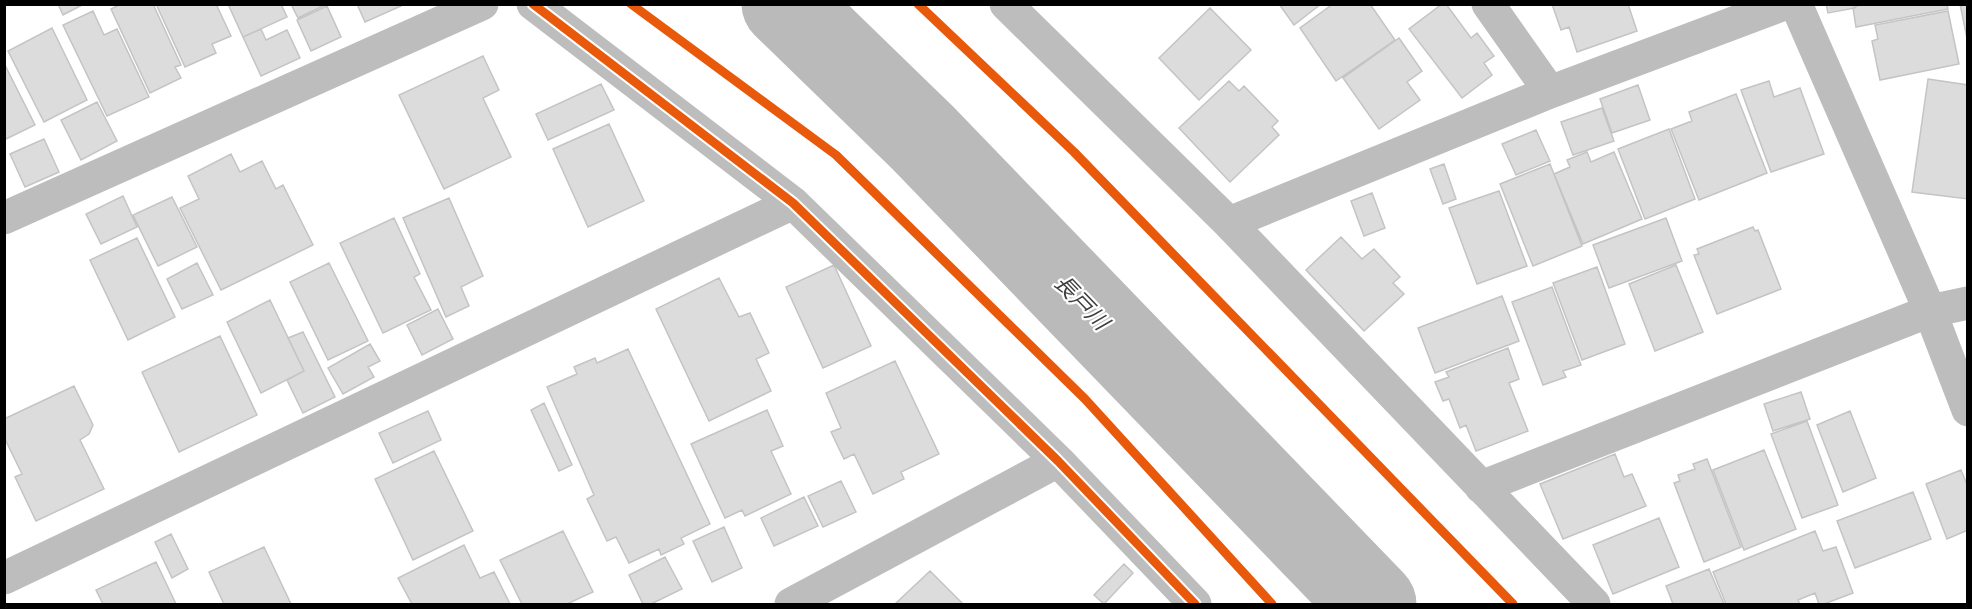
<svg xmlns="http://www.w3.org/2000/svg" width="1972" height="609" viewBox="0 0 1972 609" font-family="'PT Sans Narrow','Noto Sans JP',sans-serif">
  <rect width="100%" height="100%" fill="#fff"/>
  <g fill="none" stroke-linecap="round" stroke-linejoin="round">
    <!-- river -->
    <path stroke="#bababa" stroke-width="87" d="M785,4L923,138L1373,604"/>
  </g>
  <!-- building -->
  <path fill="#dcdcdc" stroke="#c4c4c4" stroke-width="1.5" d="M58,4H84L63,15Z
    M121,4H153L181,65L175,67L181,78L150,93L111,9Z
    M156,4H216L231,36L212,44L216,53L185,67Z
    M228,4H281L287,17L243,37Z
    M291,4H327L298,18Z
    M357,4H401V6L365,22Z
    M1279,4H1321L1294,25Z
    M1333,4H1370L1395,40L1336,81L1300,28Z
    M1442,4H1446L1471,38L1477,33L1494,56L1484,63L1492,75L1462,98L1409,29Z
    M1552,4H1628L1637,31L1577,52L1569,27L1561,30Z
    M1826,4H1854L1855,8L1828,13Z
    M1861,4H1947L1948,9L1856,27L1853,8Z
    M1960,4H1968V43Z
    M327,6L341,37L311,51L297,20Z
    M1210,8L1251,50L1199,100L1159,58Z
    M93,11L104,35L117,29L149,97L107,116L63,25Z
    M1948,11L1959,64L1880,80L1872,41L1878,39L1875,25Z
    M52,28L87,100L44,122L8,51Z
    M261,29L266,40L287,30L300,58L261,76L243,37Z
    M1399,38L1422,71L1407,82L1420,100L1379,129L1343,78Z
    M483,56L499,90L483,98L511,157L444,189L399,95Z
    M4,63L35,125L4,140Z
    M1928,79L1968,85V199L1912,192Z
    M1229,81L1239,91L1244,86L1278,121L1272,127L1279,135L1230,182L1179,128Z
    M1769,81L1774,97L1800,88L1824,154L1771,172L1741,90Z
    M601,84L614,110L548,140L536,114Z
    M1638,85L1650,120L1612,133L1600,99Z
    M1736,94L1767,173L1699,200L1671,129L1692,121L1689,112Z
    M97,102L117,141L81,160L61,120Z
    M1602,108L1614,141L1573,155L1561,122Z
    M609,124L644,201L588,227L553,149Z
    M1669,129L1695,199L1645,219L1618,149Z
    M1536,130L1550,161L1516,175L1502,144Z
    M44,139L59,172L25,187L10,154Z
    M1587,152L1591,162L1614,152L1642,219L1583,244L1554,174L1570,167L1567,160Z
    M231,154L240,172L262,161L276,189L283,185L313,245L221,290L180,208L199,199L188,176Z
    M1444,164L1456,199L1443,204L1430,169Z
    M1550,164L1582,246L1533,266L1500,184Z
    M1499,191L1527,266L1477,284L1449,208Z
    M1372,193L1385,228L1364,236L1351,201Z
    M123,196L137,227L101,244L86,214Z
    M172,197L197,247L158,266L133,215Z
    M449,198L483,276L461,287L469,306L446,317L403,218Z
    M394,218L420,274L414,277L431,310L383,333L340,243Z
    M1666,218L1682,261L1609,288L1593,245Z
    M1753,227L1755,231L1758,230L1781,289L1717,314L1694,255L1699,254L1697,249Z
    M1341,237L1362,259L1374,249L1400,277L1393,283L1404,294L1364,331L1306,270Z
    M137,238L175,317L128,340L90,260Z
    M197,263L213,295L182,309L167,279Z
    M329,263L368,341L328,360L290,282Z
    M834,265L871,346L823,368L786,287Z
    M1676,265L1703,332L1655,351L1629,284Z
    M1597,267L1625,344L1582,360L1553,283Z
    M719,278L739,317L750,313L769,353L756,359L771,391L709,421L656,309Z
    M1552,287L1581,365L1563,371L1566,377L1543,385L1512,302Z
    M1502,296L1519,341L1435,373L1418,328Z
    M270,300L304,371L261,393L227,322Z
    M438,309L453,339L422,355L407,325Z
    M303,332L335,397L303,413L287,380L304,371L288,338Z
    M220,336L257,415L179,452L142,372Z
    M370,344L380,361L368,367L374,377L343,394L328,368Z
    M1508,348L1519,379L1509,383L1528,431L1476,451L1466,425L1460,428L1449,399L1443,401L1435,382L1449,377L1446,372Z
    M628,349L710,524L681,538L684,544L661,555L659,549L629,563L616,537L607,541L587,499L594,495L547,387L577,374L574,367L595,358L597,363Z
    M895,361L939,454L901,472L904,479L873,494L854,454L844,459L831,432L841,428L826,393Z
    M74,386L93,425L89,434L80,440L104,489L36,521L15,477L22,474L4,437V419Z
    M1801,392L1810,419L1773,431L1764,404Z
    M544,403L572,465L559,471L531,410Z
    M767,410L783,446L771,451L791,494L745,516L742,510L725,518L691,444Z
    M428,411L441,440L393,463L379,433Z
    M1850,411L1876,478L1843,492L1817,425Z
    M1807,421L1838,505L1802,518L1771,434Z
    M1764,450L1796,529L1744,550L1713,470Z
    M434,451L473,531L413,560L375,479Z
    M1615,454L1624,477L1632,474L1646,506L1563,539L1540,484Z
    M1707,459L1741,547L1704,562L1674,483L1680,481L1678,475L1695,469L1693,464Z
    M1961,470L1968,487V530L1947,539L1926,484Z
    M841,481L856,512L823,527L808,496Z
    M1913,492L1931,539L1855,568L1837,521Z
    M804,497L818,526L774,546L761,518Z
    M1659,518L1679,567L1613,594L1593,545Z
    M724,527L742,568L712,582L693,541Z
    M563,531L593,592L567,604H522L500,560Z
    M1815,531L1823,551L1836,547L1853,593L1824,604H1819L1815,593L1798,600L1800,604H1726L1713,572Z
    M171,534L188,569L172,578L155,542Z
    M464,545L480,578L494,572L510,604H412L398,578Z
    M264,547L291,604H224L209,572Z
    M665,557L682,589L651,604H643L629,575Z
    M156,562L176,604H103L96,590Z
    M1124,564L1133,573L1104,604L1094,595Z
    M1709,569L1724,604H1673L1666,586Z
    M930,571L963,604H895Z"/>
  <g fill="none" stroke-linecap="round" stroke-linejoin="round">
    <!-- street -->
    <path stroke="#bdbdbd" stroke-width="33" d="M533,4L793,203L1058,461L1195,604
      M1006,4L1229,223L1594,604
      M1488,4L1550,92
      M1796,4L1930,311L1968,410
      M4,218L482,4
      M1229,223L1550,92L1784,4
      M1481,487L1930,311L1968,303
      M4,578L793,203
      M791,604L1058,461"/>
    <defs>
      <path id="cycleway" d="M533,4L793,203L1058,461L1195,604
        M631,4L836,155L1085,399L1272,604
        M918,4L1074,152L1513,604"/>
    </defs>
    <!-- cycleway casing -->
    <use href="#cycleway" stroke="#fff" stroke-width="13"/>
    <!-- cycleway -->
    <use href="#cycleway" stroke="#e8590c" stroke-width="9"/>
  </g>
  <g text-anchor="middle" stroke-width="4.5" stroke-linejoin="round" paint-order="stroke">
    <!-- water labels -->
    <g font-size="22" font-style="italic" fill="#3e3e3e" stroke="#fff">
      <text transform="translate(1082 302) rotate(46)" y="8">長戸川</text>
    </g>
  </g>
  <!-- border -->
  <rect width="1972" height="609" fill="none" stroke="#000000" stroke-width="12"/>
</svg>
